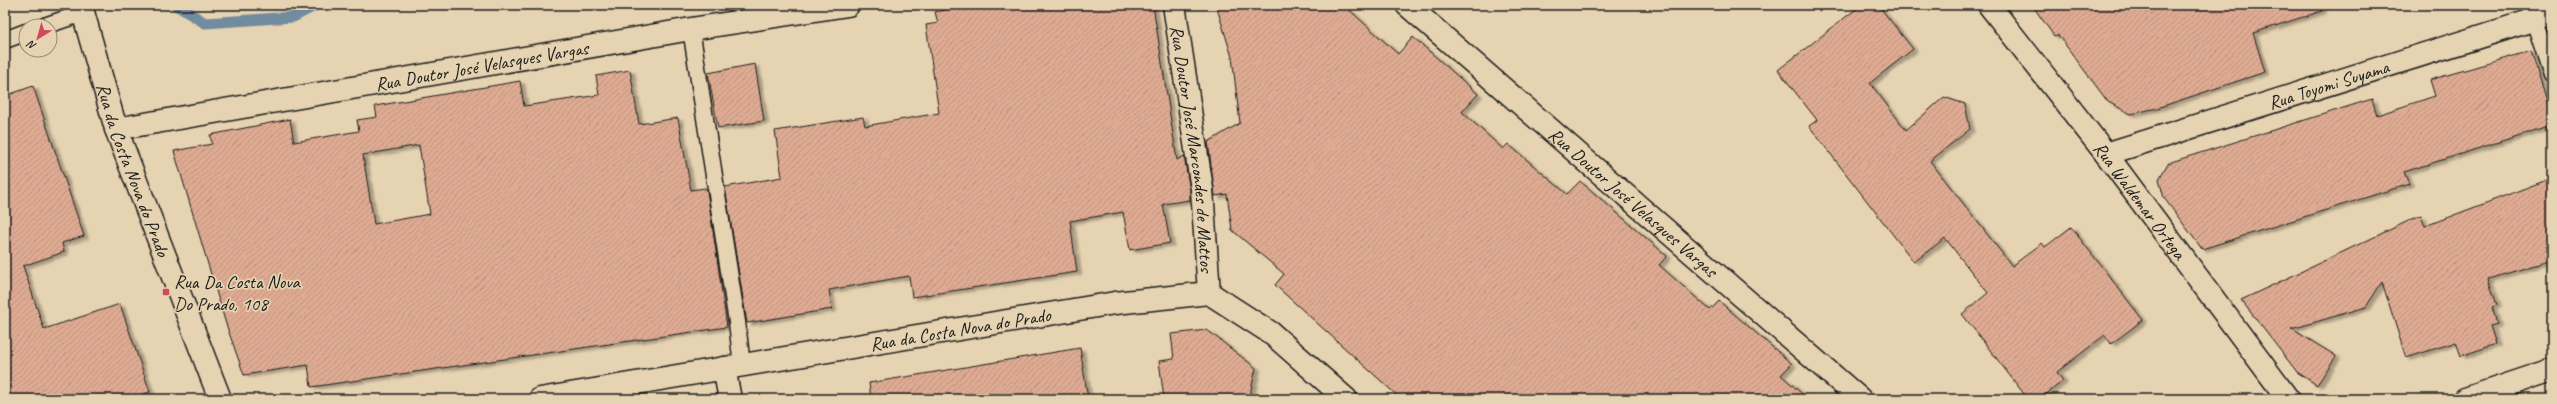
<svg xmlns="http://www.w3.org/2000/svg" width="2557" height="404" viewBox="0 0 2557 404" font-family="Caveat,sans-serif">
  <defs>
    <pattern id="building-hatch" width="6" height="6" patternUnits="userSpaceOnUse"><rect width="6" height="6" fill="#deaa92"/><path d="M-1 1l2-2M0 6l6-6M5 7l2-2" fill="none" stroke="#be927d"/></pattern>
    <filter id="shadow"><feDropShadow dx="4.5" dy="2.5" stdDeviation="1" flood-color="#0004"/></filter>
  </defs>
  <rect width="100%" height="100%" fill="#e6d3b1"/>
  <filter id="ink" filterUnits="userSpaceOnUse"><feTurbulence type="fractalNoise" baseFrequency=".025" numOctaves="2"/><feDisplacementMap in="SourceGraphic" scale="8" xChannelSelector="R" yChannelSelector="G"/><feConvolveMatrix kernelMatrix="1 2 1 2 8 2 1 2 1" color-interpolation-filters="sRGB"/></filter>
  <g filter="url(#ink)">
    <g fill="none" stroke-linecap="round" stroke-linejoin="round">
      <!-- stream -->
      <path stroke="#728c9f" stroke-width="11" d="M176,5L205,23L293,17L316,5"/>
    </g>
    <!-- building -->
    <path fill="url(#building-hatch)" stroke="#1c1c1c" fill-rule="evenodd" filter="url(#shadow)" d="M971,5H1153L1177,160L1184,156L1190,190V200L1163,204L1170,243L1130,250L1123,212L1070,221L1077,272L912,297L909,276L829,290L832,309L747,323L725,187L782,177L775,131L863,117L865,126L939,113L926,25L938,23L935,12Z
      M1216,5H1344L1398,54L1413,37L1478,94L1462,112L1503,149L1508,144L1567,194L1580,181L1667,256L1659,265L1710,310L1719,301L1792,364L1781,375L1808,399H1401L1275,285L1284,274L1232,230L1227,194L1215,196L1208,142L1240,123L1232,57Z
      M1861,5H1878L1913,49L1870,83L1906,130L1944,97L1965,104L1970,129L1930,161L2012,266L2042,243L2045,247L2071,227L2143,320L2111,344L2105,335L2057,372L2063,381L2040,399H2028L1962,314L1988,293L1945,238L1914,262L1809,126L1817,120L1778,70Z
      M2032,5H2321L2322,11L2253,33L2265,72L2157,108L2131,114L2108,102L2058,35L2054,36Z
      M2531,51L2552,116V125L2404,172L2409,184L2202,249L2164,198L2159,179L2168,163L2372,99L2377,115L2435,96L2430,80Z
      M755,64L764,121L718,128L708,73Z
      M630,70L639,124L678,118L691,190L705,188L707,190L727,327L311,387L308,365L244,375L226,324L174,151L212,144L210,135L290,119L294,142L359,131L357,120L377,117L375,106L520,81L524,106L599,95L596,76ZM419,145L430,214L374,224L363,155Z
      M33,86L84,236L62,243L64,252L23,266L44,329L120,304L150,392L128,399H5V96Z
      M2552,178V260L2488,279L2497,305L2492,307L2497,324L2490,326L2496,344L2461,356L2456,342L2406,358L2382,282L2366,307L2292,329L2336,356L2317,385L2297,372L2241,300L2421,215L2425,226Z
      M1207,330L1256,368L1249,399H1164L1159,361L1174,359L1171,334Z
      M1080,348L1088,399H871L869,383Z"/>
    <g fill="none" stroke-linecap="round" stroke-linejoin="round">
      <defs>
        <path id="service" d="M2529,5L2552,75
          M44,26L83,13
          M691,29L737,322L742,366
          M5,40L26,32"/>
        <g id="minor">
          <path id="s1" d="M81,5L116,129L220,399"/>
          <path id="s2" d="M1174,5L1202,189L1209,293"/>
          <path id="s3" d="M1407,5L1860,399"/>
          <path id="s4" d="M1989,5L2106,154L2288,399"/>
          <path id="s5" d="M116,129L691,29L848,5"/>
          <path id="s6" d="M2106,154L2552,14"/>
          <path d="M724,368L730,399"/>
          <path id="s7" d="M540,399L1115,303L1209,293L1271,333L1346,399"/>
          <path d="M2465,399L2552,370"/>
        </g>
      </defs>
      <!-- service casing -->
      <use href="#service" stroke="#1c1c1c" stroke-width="19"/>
      <!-- minor casing -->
      <use href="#minor" stroke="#1c1c1c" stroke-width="25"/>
      <!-- service -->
      <use href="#service" stroke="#e6d3b1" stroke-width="16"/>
      <!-- minor -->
      <use href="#minor" stroke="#e6d3b1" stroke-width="22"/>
    </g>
  </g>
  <!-- markers -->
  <rect fill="#d1495b" stroke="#e6d3b1" stroke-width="1.5" x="162" y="288" width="8" height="8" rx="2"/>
  <g text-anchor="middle" stroke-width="3.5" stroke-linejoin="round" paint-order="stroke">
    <!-- street labels -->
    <g font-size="19" fill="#1c1c1c" stroke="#e6d3b1">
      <text dy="7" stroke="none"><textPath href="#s5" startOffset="371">Rua Doutor José Velasques Vargas</textPath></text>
      <text dy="7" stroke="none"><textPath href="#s6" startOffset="233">Rua Toyomi Suyama</textPath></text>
      <text dy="7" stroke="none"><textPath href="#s2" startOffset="145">Rua Doutor José Marcondes de Mattos</textPath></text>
      <text dy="7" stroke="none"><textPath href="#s1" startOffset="173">Rua da Costa Nova do Prado</textPath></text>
      <text dy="7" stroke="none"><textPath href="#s4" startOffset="247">Rua Waldemar Ortega</textPath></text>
      <text dy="7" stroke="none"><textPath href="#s3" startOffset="300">Rua Doutor José Velasques Vargas</textPath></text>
      <text dy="7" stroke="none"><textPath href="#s7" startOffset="426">Rua da Costa Nova do Prado</textPath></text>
    </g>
    <!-- poi labels -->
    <g font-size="19" fill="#1c1c1c" stroke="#e6d3b1" text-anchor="start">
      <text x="174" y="288">Rua Da Costa Nova<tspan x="174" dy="22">Do Prado, 108</tspan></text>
    </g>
  </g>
  <!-- margin -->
  <rect width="2557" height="404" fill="none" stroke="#e6d3b1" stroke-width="20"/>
  <rect x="10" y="10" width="2537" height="384" fill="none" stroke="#1c1c1c" stroke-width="1.5" filter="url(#ink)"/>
  <!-- north arrow -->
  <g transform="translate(38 38) rotate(217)"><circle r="19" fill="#e6d3b1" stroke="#958a75"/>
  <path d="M0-3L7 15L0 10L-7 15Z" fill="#d1495b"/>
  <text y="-6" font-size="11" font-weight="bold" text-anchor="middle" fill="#1c1c1c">N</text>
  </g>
</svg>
